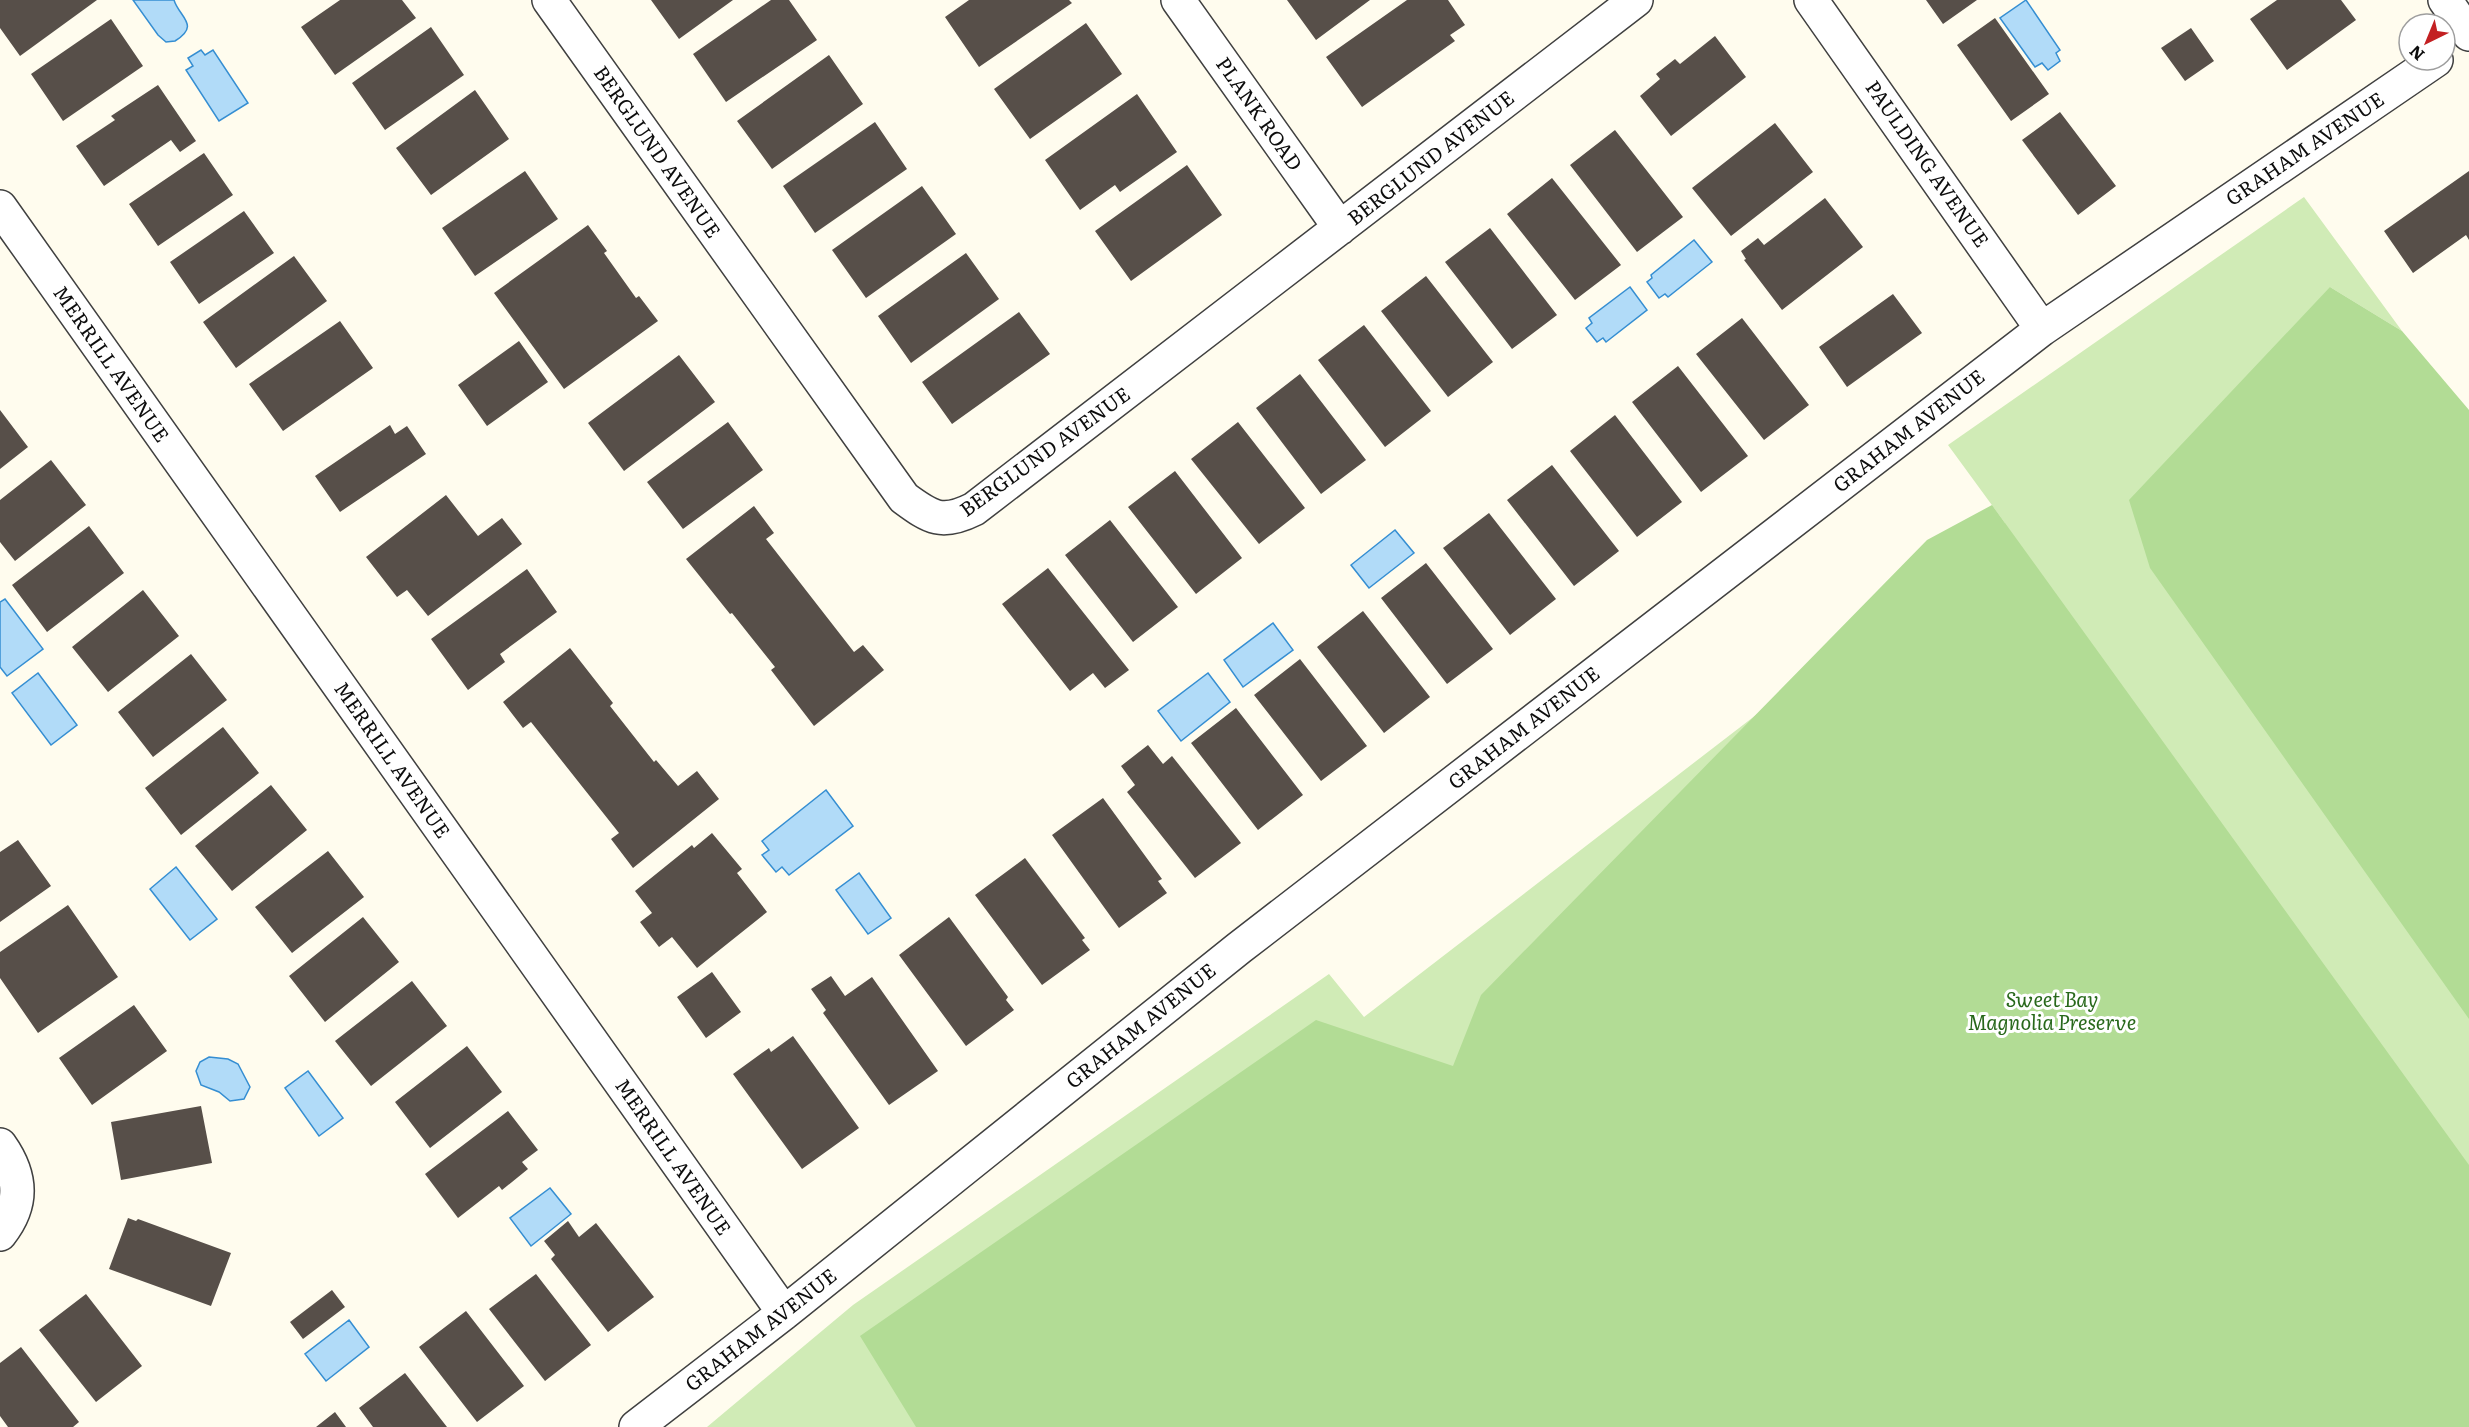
<svg xmlns="http://www.w3.org/2000/svg" width="2469" height="1427" viewBox="0 0 2469 1427" font-family="Literata,serif">
  <rect width="100%" height="100%" fill="#fffcee"/>
  <!-- green -->
  <path fill="#d0ebb6" d="M2304,197L2402,331L2330,287L2469,597V1427H707L853,1305L1329,974L1364,1017L2005,523L1948,445Z"/>
  <!-- forest -->
  <path fill="#b2dc95" d="M2330,287L2402,331L2469,410V1019L2150,568L2129,500Z
    M1992,505L2469,1165V1427H916L860,1336L1316,1020L1453,1066L1481,995L1927,540Z"/>
  <!-- water -->
  <path fill="#b1dbf8" stroke="#358ed2" stroke-width="1.5" d="M133,0H174C179,17 201,25 175,41L166,42L158,35Z
    M2026,0L2060,50L2056,53L2060,61L2048,70L2042,63L2035,67L2000,18Z
    M201,50L205,55L213,50L248,103L219,121L186,70L193,66L188,58Z
    M1694,240L1712,262L1668,297L1665,294L1659,298L1647,282L1652,278L1651,275Z
    M1630,287L1647,310L1606,342L1603,338L1597,342L1586,328L1592,323L1589,318Z
    M1395,530L1414,553L1369,588L1351,565Z
    M5,599L43,649L7,676L0,667V602Z
    M1273,623L1293,650L1243,687L1224,660Z
    M38,673L77,725L51,745L12,693Z
    M1208,673L1230,702L1181,741L1158,711Z
    M826,790L853,826L789,875L782,867L776,872L762,855L769,850L762,841Z
    M176,867L217,919L190,940L150,889Z
    M859,873L891,918L868,934L836,890Z
    M209,1057L228,1059L238,1064L250,1087L244,1099L230,1101L219,1092L201,1085L196,1071L200,1062Z
    M308,1071L343,1118L319,1136L285,1088Z
    M550,1188L571,1214L531,1246L510,1218Z
    M349,1320L369,1347L326,1381L305,1354Z"/>
  <!-- building -->
  <path fill="#574f49" d="M0,0H97L20,56L0,28Z
    M340,0H402L416,18L335,75L301,27Z
    M651,0H733L679,39Z
    M771,0H789L817,40L726,102L693,54Z
    M969,0H1069L1072,3L979,67L945,17Z
    M1287,0H1370L1316,40Z
    M1407,0H1448L1465,25L1450,35L1455,41L1362,107L1326,57Z
    M1926,0H1977L1943,24Z
    M2277,0H2341L2356,20L2287,70L2250,19Z
    M1995,18L2049,94L2011,121L1957,45Z
    M111,19L143,66L63,121L31,74Z
    M1086,23L1122,74L1030,139L994,89Z
    M431,27L464,75L385,130L352,83Z
    M2191,28L2214,61L2185,81L2161,48Z
    M1715,36L1746,77L1671,136L1640,96L1660,79L1656,74L1675,59L1680,64Z
    M829,55L863,104L772,169L737,121Z
    M158,85L196,141L180,152L171,140L104,186L76,146L115,120L111,116Z
    M475,90L509,139L431,195L396,148Z
    M1137,94L1177,152L1120,192L1115,185L1080,210L1045,160Z
    M2060,112L2116,186L2078,215L2022,140Z
    M875,122L907,169L815,233L783,186Z
    M1775,123L1813,172L1731,236L1692,188Z
    M1615,130L1683,217L1637,252L1570,165Z
    M204,153L233,195L158,246L129,204Z
    M1187,165L1222,215L1131,281L1095,231Z
    M525,171L558,219L475,276L442,228Z
    M2469,171V240L2466,235L2413,273L2384,231Z
    M1552,178L1621,265L1575,300L1507,214Z
    M922,186L956,234L866,298L832,250Z
    M1825,198L1863,247L1782,310L1744,260L1746,259L1741,251L1758,238L1764,245Z
    M244,211L274,253L199,304L170,262Z
    M588,225L607,251L604,253L636,298L639,296L658,321L564,389L494,293Z
    M1490,228L1557,315L1512,349L1445,262Z
    M966,253L999,299L911,363L878,316Z
    M294,256L327,301L236,368L203,322Z
    M1426,276L1493,362L1448,397L1381,311Z
    M1893,294L1922,333L1847,387L1819,347Z
    M1019,312L1050,354L952,424L922,382Z
    M1742,318L1809,405L1764,440L1696,354Z
    M340,321L373,368L283,431L249,384Z
    M1364,325L1431,411L1385,447L1318,360Z
    M519,341L548,382L487,426L458,385Z
    M679,355L715,402L624,471L588,423Z
    M1678,366L1748,456L1701,492L1632,402Z
    M1300,374L1366,460L1321,494L1256,408Z
    M0,410L28,447L0,469Z
    M1615,415L1682,502L1637,537L1570,451Z
    M728,422L763,470L683,529L647,482Z
    M1238,422L1305,508L1259,544L1191,459Z
    M390,425L395,434L407,426L426,454L340,512L315,476Z
    M51,460L86,505L15,561L0,542V500Z
    M1552,465L1619,551L1574,586L1507,500Z
    M1175,471L1242,558L1196,594L1128,507Z
    M446,495L478,536L502,518L522,544L428,616L407,590L397,597L366,557Z
    M754,506L774,533L766,539L854,652L863,645L884,670L814,726L771,670L775,667L751,637L732,613L730,614L686,559Z
    M1489,513L1556,599L1510,635L1443,548Z
    M1110,520L1178,607L1133,642L1065,555Z
    M89,526L124,573L47,632L12,585Z
    M1426,563L1493,649L1447,684L1381,598Z
    M1048,568L1129,670L1105,688L1093,673L1070,691L1002,604Z
    M527,569L557,612L500,654L505,662L468,690L431,639Z
    M143,590L179,636L108,692L72,647Z
    M1363,611L1430,697L1384,733L1317,647Z
    M570,648L613,703L610,706L654,762L656,760L678,786L697,771L719,799L633,868L611,839L619,833L531,722L523,728L503,702Z
    M191,654L227,700L153,757L118,712Z
    M1300,659L1367,746L1321,781L1254,695Z
    M1236,708L1303,795L1258,830L1191,743Z
    M223,727L259,773L181,835L145,788Z
    M1148,745L1163,764L1172,756L1241,843L1195,878L1127,792L1135,785L1121,766Z
    M271,785L307,830L232,891L195,846Z
    M1103,798L1162,879L1158,881L1167,893L1119,928L1052,835Z
    M712,833L742,869L737,873L767,912L697,968L672,937L659,947L640,922L652,913L635,891L692,845L694,848Z
    M18,840L51,886L0,922V852Z
    M328,851L364,897L292,953L255,907Z
    M1025,858L1085,938L1082,940L1090,950L1042,985L975,895Z
    M68,905L118,977L38,1033L0,978V952Z
    M363,917L399,962L325,1022L289,976Z
    M949,917L1008,997L1006,1000L1014,1010L966,1046L899,955Z
    M712,972L741,1012L706,1038L677,997Z
    M831,976L845,996L872,977L938,1071L889,1105L823,1013L826,1010L811,989Z
    M412,981L447,1026L371,1086L335,1041Z
    M134,1005L167,1051L92,1105L59,1058Z
    M793,1036L859,1128L802,1169L733,1074L769,1048L771,1052Z
    M467,1046L502,1092L430,1148L395,1102Z
    M201,1106L212,1163L121,1180L111,1122Z
    M508,1111L538,1150L522,1162L528,1169L502,1190L499,1186L458,1218L425,1174Z
    M128,1218L136,1221L138,1219L231,1253L211,1306L109,1269Z
    M568,1221L579,1237L596,1223L654,1297L608,1332L551,1259L555,1255L544,1241Z
    M536,1274L591,1345L545,1381L489,1309Z
    M332,1290L345,1307L303,1339L290,1322Z
    M86,1294L142,1366L96,1402L39,1330Z
    M466,1311L524,1386L477,1422L419,1347Z
    M21,1347L79,1422L73,1427H8L0,1416V1363Z
    M405,1373L447,1427H373L359,1408Z
    M335,1412L346,1427H316Z"/>
  <g fill="none" stroke-linecap="round" stroke-linejoin="round">
    <defs>
      <path id="minor" d="M549,0L904,498C931,518 942,525 974,509L1636,0
        M1178,0L1340,228
        M1811,0L2042,329
        M2445,0L2469,34
        M0,207L784,1313
        M0,1145C22,1176 23,1205 0,1234
        M636,1427L784,1313L1239,948L2042,329L2436,60"/>
    </defs>
    <!-- minor casing -->
    <use href="#minor" stroke="#404040" stroke-width="36"/>
    <!-- minor -->
    <use href="#minor" stroke="#fff" stroke-width="33"/>
  </g>
  <g text-anchor="middle" stroke-width="6" stroke-linejoin="round" paint-order="stroke">
    <!-- street labels -->
    <g font-size="20" fill="#0d0d0d" stroke="#fff">
      <text transform="translate(1259 114) rotate(55)" y="7">PLANK ROAD</text>
      <text transform="translate(2305 149) rotate(-34)" y="7">GRAHAM AVENUE</text>
      <text transform="translate(657 152) rotate(55)" y="7">BERGLUND AVENUE</text>
      <text transform="translate(1431 158) rotate(-38)" y="7">BERGLUND AVENUE</text>
      <text transform="translate(1927 164) rotate(55)" y="7">PAULDING AVENUE</text>
      <text transform="translate(111 364) rotate(55)" y="7">MERRILL AVENUE</text>
      <text transform="translate(1909 431) rotate(-38)" y="7">GRAHAM AVENUE</text>
      <text transform="translate(1045 452) rotate(-36)" y="7">BERGLUND AVENUE</text>
      <text transform="translate(1524 728) rotate(-38)" y="7">GRAHAM AVENUE</text>
      <text transform="translate(392 760) rotate(55)" y="7">MERRILL AVENUE</text>
      <text transform="translate(1141 1026) rotate(-39)" y="7">GRAHAM AVENUE</text>
      <text transform="translate(673 1157) rotate(55)" y="7">MERRILL AVENUE</text>
      <text transform="translate(761 1330) rotate(-38)" y="7">GRAHAM AVENUE</text>
    </g>
    <!-- park labels -->
    <g font-size="20" font-style="italic" fill="#28681b" stroke="#fff">
      <text x="2052" y="1007">Sweet Bay<tspan x="2052" dy="23">Magnolia Preserve</tspan></text>
    </g>
  </g>
  <!-- north arrow -->
  <g transform="translate(2427 42) rotate(223)"><circle r="28" fill="#ffffff" stroke="#9e9e9e" stroke-width="1.5"/>
  <path d="M0-4.5L10 22L0 15L-10 22Z" fill="#c32022"/>
  <text y="-9" font-size="16" font-weight="bold" text-anchor="middle" fill="#0d0d0d">N</text>
  </g>
</svg>
